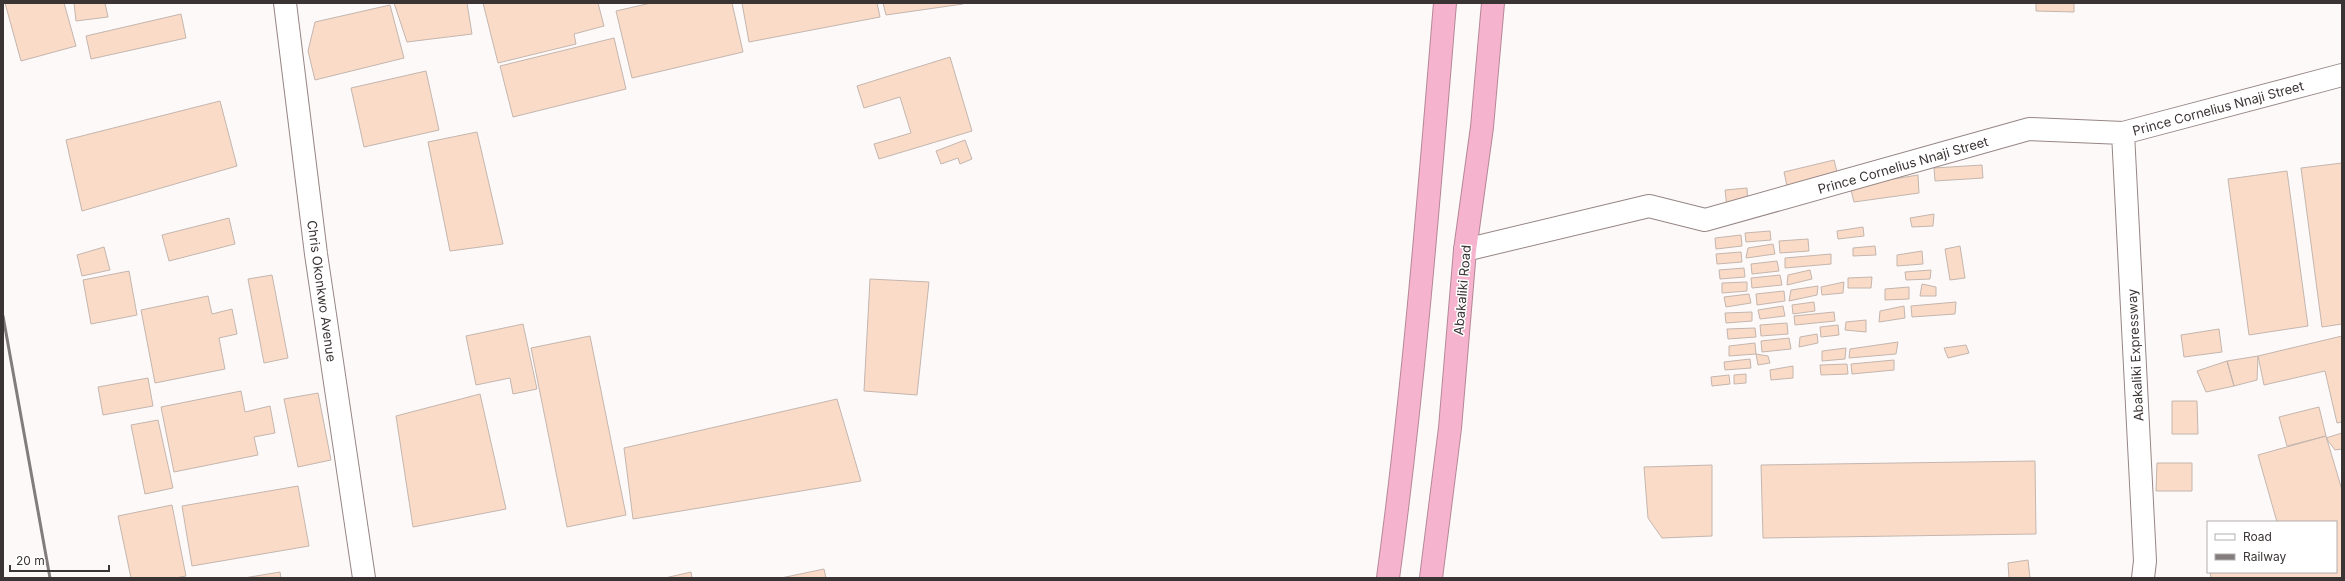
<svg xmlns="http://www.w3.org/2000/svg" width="2345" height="581" viewBox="0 0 2345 581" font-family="Inter,sans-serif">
  <rect width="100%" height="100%" fill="#fdf9f9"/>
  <!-- building -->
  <path fill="#fadbc7" stroke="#c4b6ae" d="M5,3H64L76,46L21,61Z
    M74,3H105L108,17L76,21Z
    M394,3H467L472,34L407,42Z
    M483,3H598L604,26L574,34L576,44L498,63Z
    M651,3H732L743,52L632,78L616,11Z
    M742,3H877L880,17L749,42Z
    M883,3H962L963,4L886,15Z
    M2036,3H2074V12L2036,11Z
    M390,5L404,58L315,80L308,51L315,22Z
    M181,14L186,38L91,59L86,36Z
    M614,38L626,89L513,117L500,66Z
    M950,57L972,131L879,159L874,144L911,133L900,97L864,108L857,86Z
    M426,71L439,130L364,147L351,88Z
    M220,101L237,166L82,211L66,140Z
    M477,132L503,244L450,251L428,142Z
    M965,140L972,159L960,164L958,158L941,164L936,151Z
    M1834,160L1839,180L1788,191L1784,172Z
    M2342,163V324L2322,327L2301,168Z
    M1982,165L1983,178L1935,181L1934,168Z
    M2287,171L2308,326L2249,335L2228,179Z
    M1918,175L1919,193L1854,202L1850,186Z
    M1747,188L1748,205L1727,207L1725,190Z
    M1934,214L1933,226L1912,227L1910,218Z
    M229,218L235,244L169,261L162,235Z
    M1863,227L1864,236L1838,239L1837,231Z
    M1770,231L1771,240L1746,242L1745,233Z
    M1741,235L1742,246L1716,249L1715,238Z
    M1808,239L1809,251L1780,253L1779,241Z
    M1773,244L1775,254L1746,258L1748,248Z
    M1875,246L1876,255L1853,256V248Z
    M1960,246L1965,278L1950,280L1945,249Z
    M104,247L110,270L82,276L77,255Z
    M1922,251L1923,264L1897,266V255Z
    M1741,252L1742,262L1717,264L1716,254Z
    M1831,254V264L1785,268V258Z
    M1777,261L1779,271L1752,274L1751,264Z
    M1744,268L1745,277L1720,279L1719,270Z
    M1810,270L1812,279L1787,285L1788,275Z
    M1931,270L1930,279L1906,280L1905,272Z
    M129,271L137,315L91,324L83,280Z
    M272,275L288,358L264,363L248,279Z
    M1780,275L1782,285L1752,288L1751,278Z
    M1872,277L1871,288H1848V278Z
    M870,279L929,282L917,395L864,391Z
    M1747,282V291L1722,293V283Z
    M1844,282L1843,293L1822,295L1821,287Z
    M1922,284L1936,287V296H1920Z
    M1818,286L1817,295L1789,301L1791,290Z
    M1909,287V299L1885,300V289Z
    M1784,291L1785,301L1757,305L1756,294Z
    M1749,294L1751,303L1726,307L1724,297Z
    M208,296L212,314L232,309L237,334L219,338L225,369L155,383L141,310Z
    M1814,302L1815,311L1793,314L1792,305Z
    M1956,302L1955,314L1912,317L1911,306Z
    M1783,306L1785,316L1760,319L1758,310Z
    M1904,306L1905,318L1879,322L1880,311Z
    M1752,312V321L1726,323L1725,313Z
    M1834,312L1835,321L1795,325L1794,316Z
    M1866,320V332L1845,330L1846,322Z
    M1787,323L1788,334L1761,336L1760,325Z
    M523,324L537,389L513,394L510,378L476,385L466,336Z
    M1838,325L1839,335L1821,337L1820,327Z
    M1755,328L1756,337L1728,339L1727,329Z
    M2219,329L2222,352L2184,357L2181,335Z
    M1817,334L1818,343L1799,347L1800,337Z
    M590,336L626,515L567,527L531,348Z
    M2342,336V422L2337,423L2325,371L2264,385L2258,356Z
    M1789,338L1791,349L1762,352L1761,341Z
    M1898,342L1896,354L1849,358L1850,349Z
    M1755,343L1756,354L1729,356V346Z
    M1966,345L1969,353L1948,358L1944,348Z
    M1846,348L1845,359L1822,361V351Z
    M1756,354L1768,356L1770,363L1758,365Z
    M2258,356L2257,380L2234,386L2227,361Z
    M1750,359L1751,368L1725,370L1724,362Z
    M1894,360V370L1852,374L1851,364Z
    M2227,361L2234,386L2206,392L2197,371Z
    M1847,364L1848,374L1821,375L1820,365Z
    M1793,366V378L1771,380L1770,370Z
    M1746,374V383L1734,384V375Z
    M1729,375L1730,384L1712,386L1711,377Z
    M148,378L153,406L103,415L98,387Z
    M241,391L245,412L270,406L275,433L254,437L258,455L174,472L161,407Z
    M318,393L331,460L298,467L284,399Z
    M480,394L506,509L413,527L396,416Z
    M837,399L861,481L633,519L624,448Z
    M2172,401H2197L2198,434H2172Z
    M2319,407L2326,436L2287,446L2279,417Z
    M158,420L173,488L145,494L131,425Z
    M2342,433V449L2335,450L2326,438Z
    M2326,436L2342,490V578H2211L2210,572H2336V522H2277L2258,455Z
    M2035,461L2036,534L1763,538L1761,465Z
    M2157,463H2192V491H2156Z
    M1712,465V536L1662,538L1648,518L1644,467Z
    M298,486L309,546L192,566L182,506Z
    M172,505L186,576L175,578H131L118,516Z
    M2028,560L2030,578H2009L2008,563Z
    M824,569L826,578H781Z
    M280,572L281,578H244Z
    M691,572L692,578H665Z"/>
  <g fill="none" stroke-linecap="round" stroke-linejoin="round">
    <defs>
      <path id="street" d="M285,3L316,254L364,578
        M2123,133L2145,561L2143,578
        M1465,250L1649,206L1705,220L2029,129L2123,133L2342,75"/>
      <path id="highway" d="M1388,578C1414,387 1429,195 1445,3
        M1431,578L1450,428L1465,250L1482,127L1493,3"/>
    </defs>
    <!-- street casing -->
    <use href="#street" stroke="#968685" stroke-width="24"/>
    <!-- highway casing -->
    <use href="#highway" stroke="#b58797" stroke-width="24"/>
    <!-- street -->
    <use href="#street" stroke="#fff" stroke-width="22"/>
    <!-- highway -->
    <use href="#highway" stroke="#f6b3cd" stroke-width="22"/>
    <!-- rail -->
    <path stroke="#827c7c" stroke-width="3" d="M3,316L50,578"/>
  </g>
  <g text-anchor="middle" stroke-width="3" stroke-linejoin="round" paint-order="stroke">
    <!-- street labels -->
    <g font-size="13" fill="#3b3434" stroke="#fff">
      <text transform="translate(2218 108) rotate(-15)" y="5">Prince Cornelius Nnaji Street</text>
      <text transform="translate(1903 165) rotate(-16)" y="5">Prince Cornelius Nnaji Street</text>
      <text transform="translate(1462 290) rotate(-85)" y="5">Abakaliki Road</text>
      <text transform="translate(322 291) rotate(82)" y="5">Chris Okonkwo Avenue</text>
      <text transform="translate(2135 355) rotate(-93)" y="5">Abakaliki Expressway</text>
    </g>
  </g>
  <!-- border -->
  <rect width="2345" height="581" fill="none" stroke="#3b3434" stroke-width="8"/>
  <!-- legend -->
  <rect x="2207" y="521" width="130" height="52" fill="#ffffff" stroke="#b1aeae"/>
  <rect x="2215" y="534" width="20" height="6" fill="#ffffff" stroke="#b1aeae"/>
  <text x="2243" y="541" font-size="12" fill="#3b3434">Road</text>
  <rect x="2215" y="554" width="20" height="6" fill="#827c7c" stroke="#b1aeae"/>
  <text x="2243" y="561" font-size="12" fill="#3b3434">Railway</text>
  <!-- scale -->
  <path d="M10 565v6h99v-6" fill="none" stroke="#3b3434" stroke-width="2"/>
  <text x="16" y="565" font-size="12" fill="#3b3434" stroke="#ffffff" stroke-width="3" paint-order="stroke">20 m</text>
</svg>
